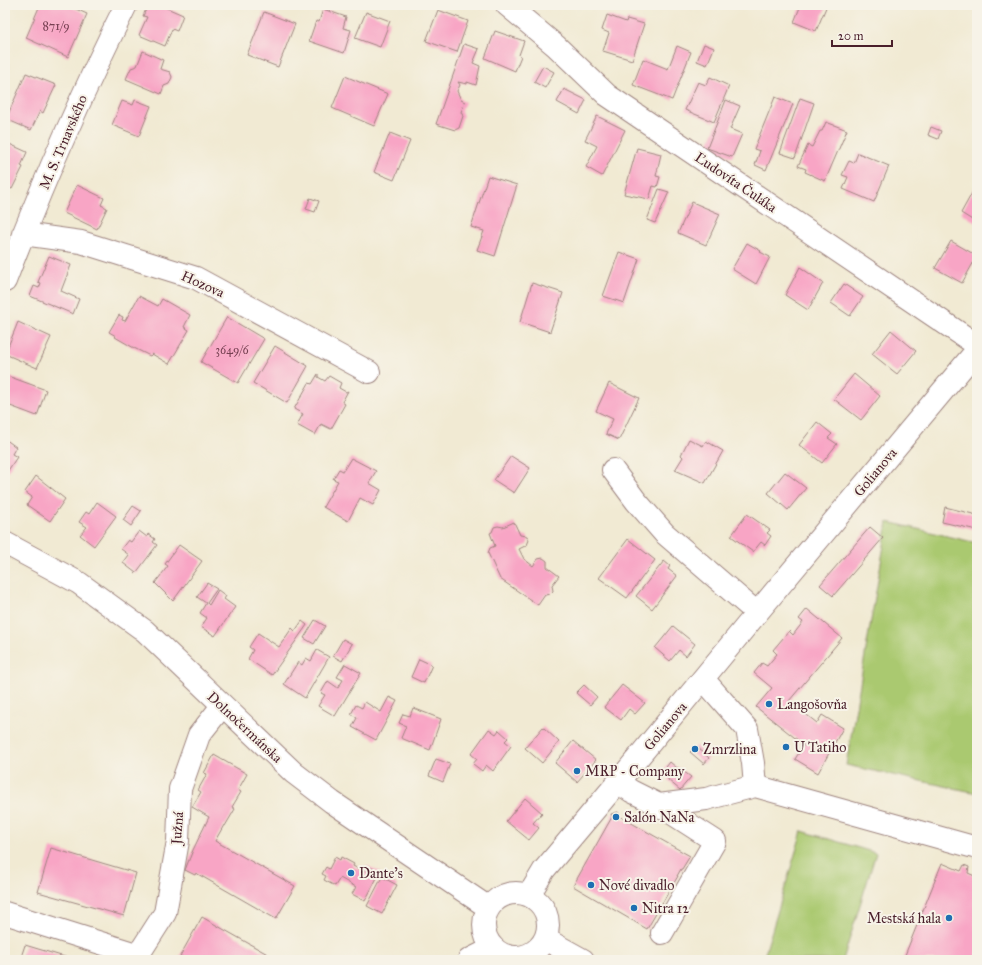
<svg xmlns="http://www.w3.org/2000/svg" width="982" height="965" viewBox="0 0 982 965" font-family="'IM FELL Great Primer',serif">
  <rect width="100%" height="100%" fill="#f7f3e8"/>
  <filter id="ink" filterUnits="userSpaceOnUse"><feTurbulence type="fractalNoise" baseFrequency=".025" numOctaves="2"/><feDisplacementMap in="SourceGraphic" scale="8" xChannelSelector="R" yChannelSelector="G"/><feConvolveMatrix kernelMatrix="1 2 1 2 8 2 1 2 1" color-interpolation-filters="sRGB"/></filter>
  <filter id="wash" filterUnits="userSpaceOnUse"><feTurbulence type="fractalNoise" baseFrequency=".012" numOctaves="4" result="noise"/><feDisplacementMap in="SourceGraphic" scale="16" xChannelSelector="R" yChannelSelector="G"/><feGaussianBlur stdDeviation="0.9" result="paint"/><feColorMatrix in="noise" values="0 0 0 0 0 0 0 0 0 0 0 0 0 0 0 0 0 1.4 0 .05"/><feComposite in="paint" operator="in"/></filter>
  <g filter="url(#wash)">
    <rect width="100%" height="100%" fill="#f1ead3"/>
    <!-- green -->
    <path fill="#aac970" stroke="#7a744e" d="M888,522L977,543V793L846,765Z
      M802,831L876,853L843,960H763Z"/>
    <g id="blocks">
      <!-- building -->
      <path fill="#f8a5c5" d="M40,5H67L87,14L68,57L26,38Z
        M148,5H160L183,15L177,31L172,29L165,46L139,35L147,17L143,16Z
        M801,5H827L816,31L794,22Z
        M323,9L346,17L343,28L351,30L344,53L309,41L316,21L319,22Z
        M438,10L468,21L457,52L426,41Z
        M264,12L295,24L278,67L247,55Z
        M366,12L390,21L380,47L355,38Z
        M607,15L626,22L627,19L644,24L632,60L603,51L609,33L602,30Z
        M495,31L524,41L519,55L521,56L515,71L485,58Z
        M464,44L479,49L473,63L480,66L476,85L467,82V84L458,82L460,85L457,91L461,100L465,102L461,112L463,116L459,128L455,130L436,124Z
        M704,44L714,48L707,65L697,61Z
        M677,46L691,52L672,100L633,85L643,59L668,69Z
        M143,51L163,60L160,69L170,72L172,77L169,84L164,86L161,94L126,79L131,68L137,66Z
        M543,66L554,72L545,88L534,82Z
        M26,73L56,85L43,113L40,111L31,130L6,119Z
        M345,76L388,94L374,126L332,108Z
        M710,77L729,86L714,122L685,110L698,82L706,85Z
        M564,89L586,100L579,114L557,102Z
        M775,97L793,104L766,170L755,165L760,151L754,149Z
        M800,98L814,103L795,158L780,153Z
        M135,100L151,106L139,136L112,125L122,101L133,105Z
        M726,100L740,106L730,129L742,134L732,157L707,148Z
        M597,116L625,130L602,176L586,167L597,146L585,140Z
        M826,122L847,130L825,181L805,172L806,169L798,166L808,145L812,147L820,131H822Z
        M931,127L941,131L938,139L928,135Z
        M390,133L410,141L394,180L374,172Z
        M5,142L27,152L21,166L23,167L12,189L5,186Z
        M637,148L661,154L656,176L660,177L657,187L653,186L649,199L624,194Z
        M858,153L889,166L874,202L843,189L848,177L842,175L849,161L854,163Z
        M488,176L517,185L495,256L477,250L484,231L471,227Z
        M977,184V223L961,213Z
        M77,185L104,198L101,205L107,208L97,229L64,213Z
        M659,189L669,192L655,223L647,220Z
        M310,198L319,201L315,212L306,209Z
        M692,202L720,214L706,245L678,233Z
        M951,241L977,256L962,283L935,268Z
        M747,243L761,251L760,252L770,257L756,284L732,269Z
        M619,252L639,259L624,303L603,296Z
        M49,256L71,265L61,291L79,299L73,314L30,296L34,286L39,288L41,283L38,282Z
        M800,267L823,283L808,310L785,295Z
        M532,283L563,293L550,332L520,322Z
        M844,284L863,297L850,316L831,303Z
        M139,296L158,306L162,299L190,315L184,327L189,330L169,364L152,354L150,356L134,348L115,337L116,336L109,332L119,315L123,317L122,320L125,321Z
        M227,317L264,339L238,383L201,362Z
        M18,322L51,337L37,368L5,354Z
        M891,330L916,351L897,374L872,354Z
        M275,346L308,366L287,403L253,383Z
        M318,374V377L325,381L329,376L341,383L339,388L346,392L348,391L342,402L345,404L331,429L321,424L315,435L297,425L303,414L294,409L309,383L312,384Z
        M854,374L880,396L861,420L834,399Z
        M5,375L46,390L37,416L5,404Z
        M609,383L639,398L619,440L606,434L613,419L596,411Z
        M817,422L832,434L828,438L837,444L822,463L799,445Z
        M5,439L16,447L12,454L17,457L5,475Z
        M689,439L703,446L706,441L723,451L705,483L675,470L683,457L681,455Z
        M511,456L530,468L514,493L494,480Z
        M351,458L376,471L369,483L381,490L373,505L360,498L348,521L323,507L338,481L333,479L339,469L343,471Z
        M785,472L806,488L788,510L768,493Z
        M36,476L65,499L50,521L27,505L32,497L25,492Z
        M97,502L116,516L94,546L80,535L87,527L79,522L86,512L89,514Z
        M133,506L141,511L131,526L123,520Z
        M945,507L977,515V530L942,522Z
        M747,514L770,530L767,533L771,536L765,545L761,542L753,552L731,536Z
        M514,522L520,535L527,536L529,540L527,545L519,549L524,559L533,566L538,559L543,558L547,561V567L559,576L552,585L553,591L550,594L545,595L538,605L500,579L488,553L490,548L495,546L490,533L492,532L494,527L498,526L503,527Z
        M870,527L883,538L833,596L820,585Z
        M139,531L147,537L148,534L155,539L153,542L157,545L136,573L123,563L129,555L121,549L128,540L131,542Z
        M628,539L655,560L627,598L599,578Z
        M179,545L202,561L173,601L155,583L168,566L165,564Z
        M664,561L670,566L668,569L677,576L652,609L636,596Z
        M207,583L217,589L207,603L209,605L218,590L226,596L224,599L235,607L215,636L201,627L207,618L200,613L206,603L197,597Z
        M807,609L842,638L789,701L817,723L822,715L843,728L818,773L795,759L804,745L756,707L772,688L754,673L762,663L767,666L777,654L773,650L789,631L793,635L803,622L799,619Z
        M315,620L325,626L314,644L304,638Z
        M302,621L307,625L272,675L248,659L253,650L249,647L258,633L279,647L292,628L295,631Z
        M673,626L695,644L686,656L679,650L670,661L655,648Z
        M343,639L352,644L342,661L333,656Z
        M317,650L329,657L305,698L284,684L298,662L302,665L306,658L311,661Z
        M419,659L432,665L424,683L411,677Z
        M345,664L361,673L335,716L318,706L325,695L321,693L328,681L338,688L343,680L337,677Z
        M584,685L597,697L590,705L576,693Z
        M622,685L645,703L635,714L629,709L621,720L604,707Z
        M389,697L397,701L376,740L352,727L357,718L351,714L356,705L362,708L365,702L381,712Z
        M413,708L441,719L430,750L401,738L406,726L399,723L403,714L410,716Z
        M543,727L559,742L542,763L525,748Z
        M489,729L496,734L499,730L508,738L505,741L511,746L493,771L486,765L482,771L473,764L477,759L471,754Z
        M573,741L596,760L577,782L555,763Z
        M696,746L709,758L704,764L690,752Z
        M214,755L247,774L238,790L241,792L232,807L235,809L225,826L224,825L215,841L295,886L276,919L196,873L195,875L185,870L193,850L209,817L192,807L201,792L198,790L207,774L204,773Z
        M436,759L450,764L443,782L429,776Z
        M670,762L677,768H679L691,777L680,790L668,780L669,777L663,771Z
        M525,798L542,813L533,823L539,828L529,840L506,821Z
        M618,812L619,816L690,856L682,869H681L677,876H678L647,929L573,886L612,817L611,814Z
        M51,848L136,873L124,916L38,892Z
        M335,857L340,860L341,857L354,864L353,866L364,872L367,866L380,872L365,901L352,894L356,887L340,878L335,886L324,880L326,876L322,874L326,867L329,869Z
        M942,863L961,871L964,865L969,867L968,873L977,877V960H903Z
        M382,877L397,885L382,914L367,906Z
        M202,917L223,929L278,960H188L180,956Z
        M25,945L68,958L67,960H20Z"/>
    </g>
  </g>
  <g filter="url(#ink)">
    <use href="#blocks" fill-opacity="0" stroke="#9e847f" stroke-width="1"/>
    <g fill="none" stroke-linecap="round" stroke-linejoin="round">
      <defs>
        <path id="minor" d="M507,5L556,46L607,95L977,345
          M23,234L81,242L196,278L369,372
          M5,281C41,187 81,95 126,5
          M613,470L636,501L664,533L757,613
          M5,543L79,583L145,631L294,773L332,802L489,908
          M704,680L747,729L753,763L755,786
          M618,782L631,791L659,805L715,841L662,933
          M659,805L706,799L755,786L977,848
          M484 925a32 32 0 1 1 64 0a32 32 0 1 1-64 0Z
          M529,895L544,870L618,782L757,613L977,350
          M5,913L139,955
          M545,939L583,960
          M135,960L165,913L178,841L180,789L199,735L222,706
          M469,960L493,948"/>
      </defs>
      <!-- minor casing -->
      <use href="#minor" stroke="#9e847f" stroke-width="24"/>
      <!-- minor -->
      <use href="#minor" stroke="#fff" stroke-width="22"/>
    </g>
  </g>
  <!-- markers -->
  <g fill="#1f6fb2" stroke="#f7f3e8" stroke-width="1.5">
    <circle cx="769" cy="704" r="4"/>
    <circle cx="786" cy="747" r="4"/>
    <circle cx="695" cy="749" r="4"/>
    <circle cx="577" cy="771" r="4"/>
    <circle cx="616" cy="817" r="4"/>
    <circle cx="351" cy="873" r="4"/>
    <circle cx="591" cy="885" r="4"/>
    <circle cx="634" cy="908" r="4"/>
    <circle cx="949" cy="918" r="4"/>
  </g>
  <g text-anchor="middle" stroke-width="4" stroke-linejoin="round" paint-order="stroke">
    <!-- number labels -->
    <g font-size="12" fill="#764052">
      <text x="56" y="30">871/9</text>
      <text x="232" y="354">3649/6</text>
    </g>
    <!-- street labels -->
    <g font-size="14" fill="#4a1f2b" stroke="#f7f3e8">
      <text transform="translate(63 142) rotate(-67)" y="5">M. S. Trnavského</text>
      <text transform="translate(736 182) rotate(34)" y="5">Ľudovíta Čuláka</text>
      <text transform="translate(203 284) rotate(24)" y="5">Hozova</text>
      <text transform="translate(875 472) rotate(-50)" y="5">Golianova</text>
      <text transform="translate(665 726) rotate(-50)" y="5">Golianova</text>
      <text transform="translate(245 727) rotate(43)" y="5">Dolnočermánska</text>
      <text transform="translate(177 828) rotate(-86)" y="5">Južná</text>
    </g>
    <!-- poi labels -->
    <g font-size="14" fill="#4a1f2b" stroke="#f7f3e8" text-anchor="start">
      <text x="777" y="709">Langošovňa</text>
      <text x="794" y="752">U Tatiho</text>
      <text x="703" y="754">Zmrzlina</text>
      <text x="585" y="776">MRP - Company</text>
      <text x="624" y="822">Salón NaNa</text>
      <text x="359" y="878">Dante's</text>
      <text x="599" y="890">Nové divadlo</text>
      <text x="642" y="913">Nitra 12</text>
      <text x="941" y="923" text-anchor="end">Mestská hala</text>
    </g>
  </g>
  <!-- margin -->
  <rect width="982" height="965" fill="none" stroke="#f7f3e8" stroke-width="20"/>
  <!-- scale -->
  <path d="M832 40v6h60v-6" fill="none" stroke="#4a1f2b" stroke-width="2"/>
  <text x="838" y="40" font-size="12" fill="#4a1f2b" stroke="#f7f3e8" stroke-width="3" paint-order="stroke">20 m</text>
</svg>
